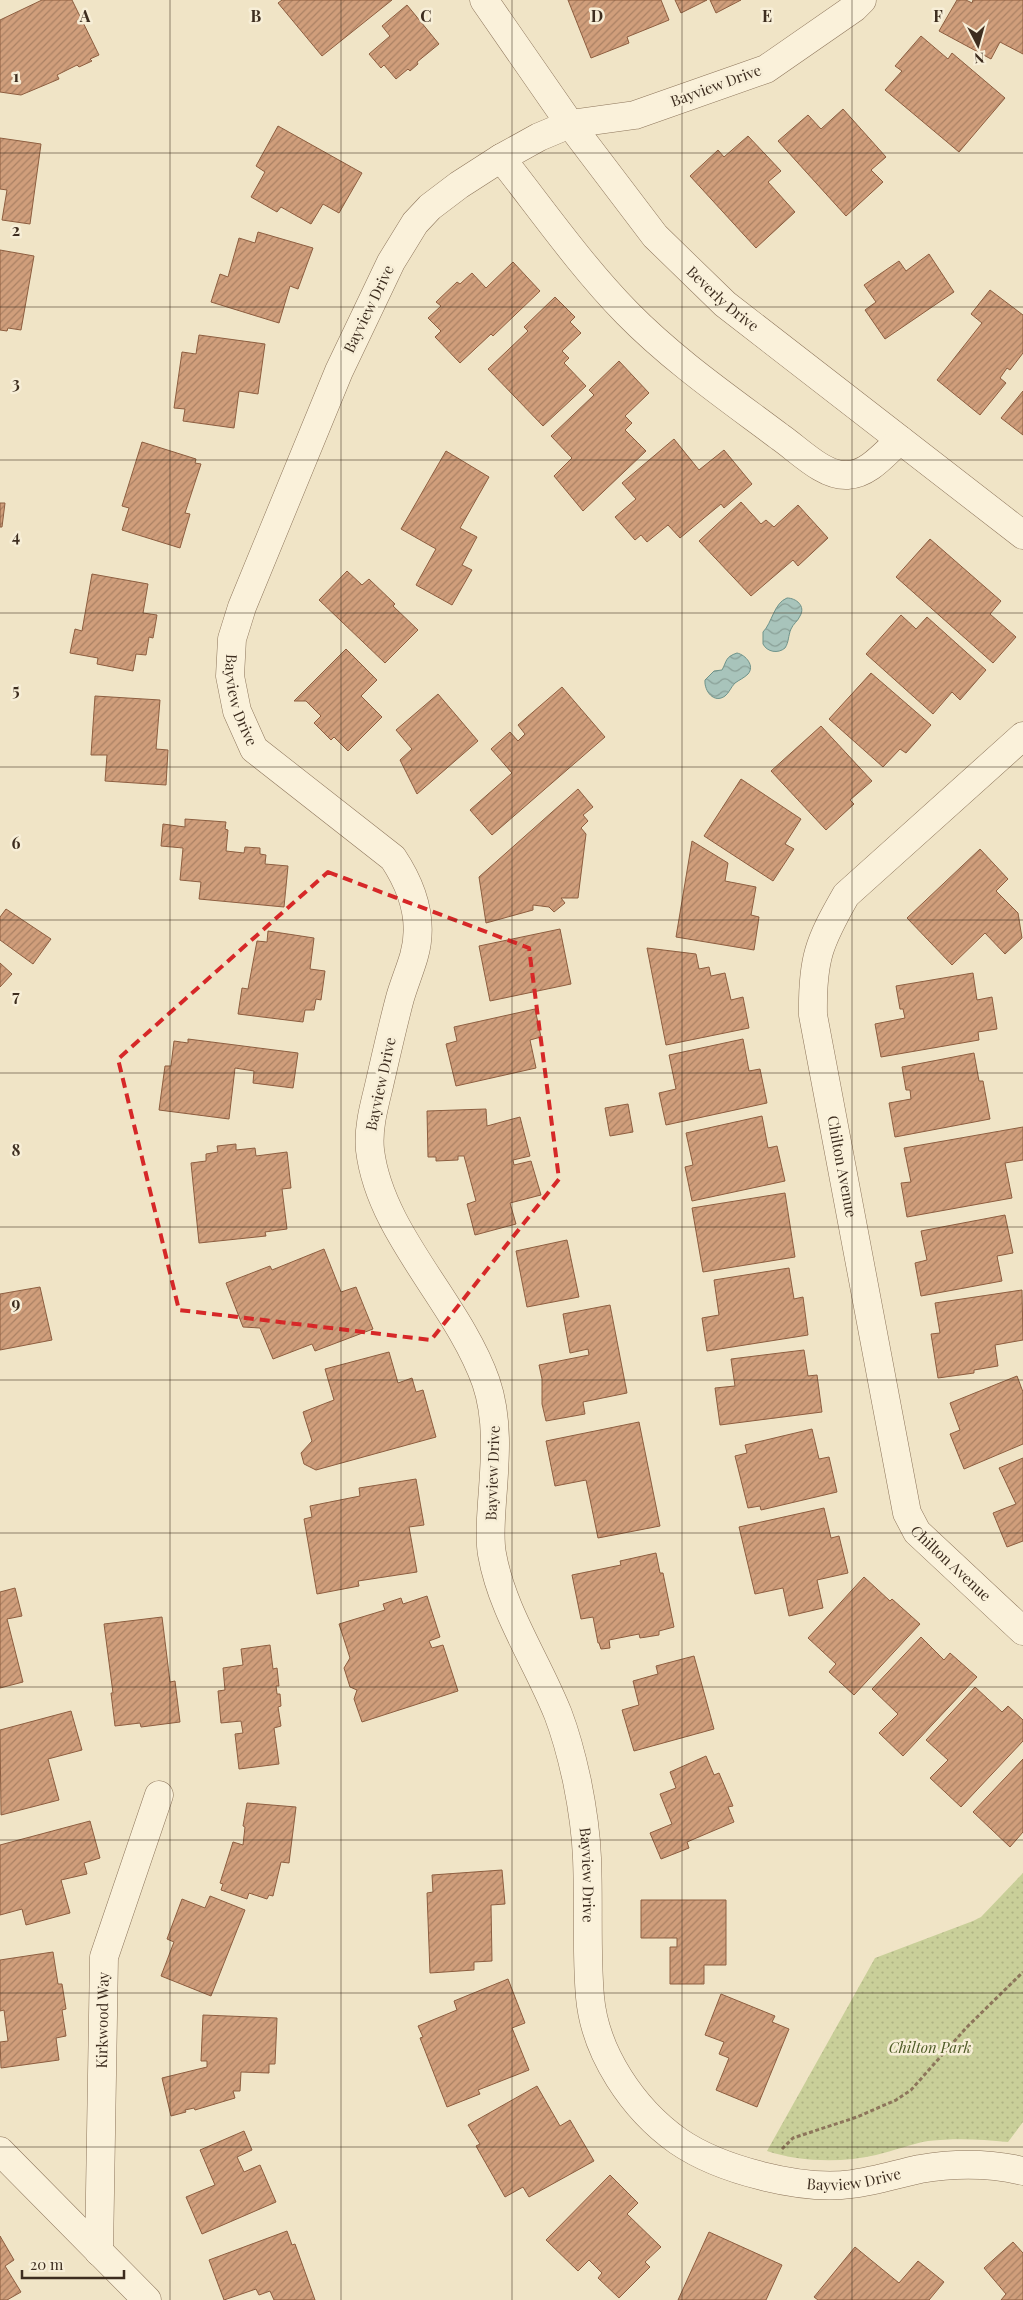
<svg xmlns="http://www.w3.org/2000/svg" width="1023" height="2300" viewBox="0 0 1023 2300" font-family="'Playfair Display',serif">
  <defs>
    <pattern id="green-dots" width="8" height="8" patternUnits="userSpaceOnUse" patternTransform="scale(1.25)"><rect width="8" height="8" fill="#c9cf99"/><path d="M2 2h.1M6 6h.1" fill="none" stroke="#aeb283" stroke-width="1.8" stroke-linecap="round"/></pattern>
    <pattern id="water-waves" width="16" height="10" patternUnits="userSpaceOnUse" patternTransform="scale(1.25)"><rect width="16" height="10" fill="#a8c4bb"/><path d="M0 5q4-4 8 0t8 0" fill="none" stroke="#8aa097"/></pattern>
    <pattern id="building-hatch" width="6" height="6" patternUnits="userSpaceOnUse" patternTransform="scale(1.25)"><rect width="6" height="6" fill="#d09e7b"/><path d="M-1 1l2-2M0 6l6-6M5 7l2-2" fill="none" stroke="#aa8164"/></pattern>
  </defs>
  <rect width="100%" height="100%" fill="#f0e4c6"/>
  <!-- green -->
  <path fill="url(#green-dots)" d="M1023,1873V2122L1008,2142C981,2139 954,2138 928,2141C910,2144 894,2151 876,2155C842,2163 800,2162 767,2151L875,1958L973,1921L981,1917Z"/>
  <!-- water -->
  <path fill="url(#water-waves)" stroke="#6e938a" d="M787,598C796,598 806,606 800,616C798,621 793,624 791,629C788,636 789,642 785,648C778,654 767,652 763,644V632C772,623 774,603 787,598Z
    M737,653C746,655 755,666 748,674C744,678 739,680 735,683C731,687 729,693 725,696C714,704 704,691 705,680L714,671L722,670C727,661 725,657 737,653Z"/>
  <!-- building -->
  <path fill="url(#building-hatch)" stroke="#8d5e40" d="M42,0H72L99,55L90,59L92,61L79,67L77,65L57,75L59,79L21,95L0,92V20Z
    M282,0H392L322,56L278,3Z
    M568,0H661L669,20L627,37L629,43L591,58Z
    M675,0H707L681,13Z
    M710,0H741L716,13Z
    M957,0H966L972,3L973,0H1023V54L1000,42L991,59L939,31Z
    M407,5L439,44L417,62L418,64L410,71L408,69L396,79L384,65L381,68L369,54L390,36L382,26Z
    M921,36L948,59L952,53L1005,98L959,152L885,90L902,71L895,66Z
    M843,109L886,157L871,170L883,182L846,216L778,141L808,115L821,129Z
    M278,126L362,173L339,213L323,204L311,224L281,207L277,212L251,197L265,172L256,166Z
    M748,136L781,171L768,182L795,212L756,248L690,176L718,150L724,157Z
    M0,138L41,144L30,224L2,220L7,190L0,189Z
    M258,232L313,248L298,289L290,286L279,323L211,302L220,274L228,277L239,238L255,243Z
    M0,250L34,256L21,330L8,328L7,331L0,330Z
    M929,254L954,292L885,339L865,310L876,302L864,285L899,261L906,271Z
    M513,262L540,291L493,336L491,334L460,363L435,337L441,331L428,318L441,306L436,302L457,282L460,284L472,273L486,288Z
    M990,290L1023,315V353L1010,370L1007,368L1000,378L1006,383L980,415L937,380L982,323L971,314Z
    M555,297L575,317L570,322L581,333L562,351L569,358L564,363L586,386L543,426L488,369L528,331L524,327Z
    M199,335L265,344L258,394L239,391L234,428L183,421L185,409L174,408L182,352L196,354Z
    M619,361L649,393L625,416L632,423L625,430L646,451L583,511L554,476L572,458L551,436L594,395L589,390Z
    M1023,391V435L1001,418Z
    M674,439L699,470L724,450L752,484L724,508L721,504L680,538L668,525L647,542L641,535L635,540L615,517L636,499L622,483Z
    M142,442L196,459L195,463L201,464L185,513L190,514L180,548L122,530L129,508L122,506Z
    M446,451L489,477L460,528L477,537L462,565L472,570L452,605L416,585L436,549L401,529Z
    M741,502L761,524L766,520L774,527L798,505L828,538L798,566L793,560L751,596L699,541Z
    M0,503H5L2,527H0Z
    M930,539L1001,601L990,614L1016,637L993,663L896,577Z
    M347,571L362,585L369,579L395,604L393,606L418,630L385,663L319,600Z
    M92,574L148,584L143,613L157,615L153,638L149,637L146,655L136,654L133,671L97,664L98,658L70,653L75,629L82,631Z
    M901,615L916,629L927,617L986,670L960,700L952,692L933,714L866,654Z
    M346,649L377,680L361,696L382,717L348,751L334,737L331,740L314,723L321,716L306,701H294Z
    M871,673L931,725L906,753L900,749L883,767L829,719Z
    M562,687L605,737L492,835L470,810L512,773L491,749L510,732L518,741L525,734L518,725Z
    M438,694L478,741L417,794L400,760L412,749L396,730Z
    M95,696L160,700L156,749L168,750L166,785L105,781L107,755H91Z
    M821,726L872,781L850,800L854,804L826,830L771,771Z
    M741,779L801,819L785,844L794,849L773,881L704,836Z
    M578,789L593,807L583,815L588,821L581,828L586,834L578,898H561L565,903L554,912L549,907L533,905V910L486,923L479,877Z
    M185,819L226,822L225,829L228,830L226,851L244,853L245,847L260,848V854L266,855L265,864L288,866L284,907L199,899L201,882L180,880L183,848L161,846L163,824L185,827Z
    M692,841L728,863L725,881L756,887L751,915L759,917L754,950L676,937Z
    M980,849L1008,879L996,891L1018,913L1022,938L1005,954L985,933L952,965L907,918Z
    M6,909L51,939L33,964L0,940V917Z
    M560,929L571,984L490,1001L479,946Z
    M268,931L314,938L310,969L325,971L321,1000L316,999L314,1010H305L303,1022L238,1014L242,988L248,989L257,941L267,942Z
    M647,948L696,954L699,969L709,967L711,976L725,973L731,1000L743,997L749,1028L666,1045Z
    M0,963L12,974L0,987Z
    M973,973L977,1000L992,997L997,1029L978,1032L979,1040L881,1057L875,1024L905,1018L903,1009H900L896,986Z
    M535,1009L541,1037L530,1040L536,1068L456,1086L446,1044L457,1041L454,1027Z
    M188,1039L298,1053L293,1088L253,1083L254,1071L235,1068L229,1119L159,1110L165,1066H171L174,1041L188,1043Z
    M743,1039L749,1071L760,1069L767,1103L666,1125L659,1093L676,1089L669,1055Z
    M974,1053L979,1081H983L990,1119L895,1137L889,1103L911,1099L910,1090H906L902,1067Z
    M628,1104L633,1132L610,1136L605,1108Z
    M486,1109L487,1126L520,1117L530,1156L513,1160L514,1165L531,1161L541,1195L510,1203L516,1224L475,1235L467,1204L476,1201L464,1156H458V1160L436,1161V1157H428L427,1111Z
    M762,1116L768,1148L777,1146L785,1181L692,1201L685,1167L693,1165L686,1133Z
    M1023,1127V1160L1005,1163L1012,1198L907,1217L901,1183L911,1182L904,1148Z
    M236,1144V1150L255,1148L256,1156L287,1152L291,1188L282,1189L287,1229L265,1232L266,1236L199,1243L191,1163L206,1161V1154L218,1152L217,1146Z
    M785,1193L795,1257L703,1272L692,1208Z
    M1005,1215L1013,1253L997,1256L1002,1281L921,1296L915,1263L927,1260L921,1231Z
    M567,1240L579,1297L527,1307L516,1251Z
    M324,1249L341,1292L356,1287L373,1329L315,1351L312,1344L273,1359L260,1328L243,1327L226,1283L270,1266L272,1270Z
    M789,1268L794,1299L803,1297L808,1335L707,1351L702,1318L719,1315L714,1280Z
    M40,1287L52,1340L0,1350V1294Z
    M1022,1290L1023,1340L995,1345L998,1366L974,1370V1373L938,1378L931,1334L940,1333L935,1303Z
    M610,1305L627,1393L583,1402L585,1414L546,1421L542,1404V1379L539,1365L589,1355L588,1349L570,1353L563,1314Z
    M804,1350L808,1376L817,1375L822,1412L720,1425L715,1388L735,1386L731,1359Z
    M389,1352L398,1383L412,1378L416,1392L423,1390L436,1437L316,1470L304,1464L301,1453L312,1441L303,1412L334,1400L325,1369Z
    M1017,1376L1023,1392V1444L964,1469L950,1434L960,1430L950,1403Z
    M639,1422L660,1526L598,1538L586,1480L555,1486L546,1441Z
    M812,1429L819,1459L829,1457L837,1492L761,1510L760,1506L748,1508L735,1456L747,1453L745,1445Z
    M1023,1458V1541L1007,1547L993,1513L1016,1504L999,1468Z
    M416,1479L424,1525L409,1527L417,1572L358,1581L359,1586L317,1594L304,1519L312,1517L310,1506L360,1496L359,1488Z
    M824,1508L831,1538L839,1536L848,1573L817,1580L823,1608L789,1616L783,1588L755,1594L739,1527Z
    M656,1553L660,1573H663L674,1627L659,1631V1635L640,1638L639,1634L609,1640L610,1648L601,1649L599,1643H598L593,1617L581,1619L572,1575L621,1565L620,1561Z
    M864,1577L890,1601L892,1599L920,1624L854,1695L829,1672L836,1664L808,1638Z
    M15,1588L22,1616L7,1619L23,1682L0,1688V1592Z
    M427,1596L440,1637L429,1641L432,1648L443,1645L458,1691L362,1722L354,1699L357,1690L350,1687L344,1668L350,1658L339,1624L385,1610L383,1604L401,1598L403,1604Z
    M162,1617L170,1682L175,1681L180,1722L141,1727L140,1723L115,1726L111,1693H113L104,1624Z
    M921,1637L944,1660L950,1653L977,1677L903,1756L879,1733L898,1714L872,1689Z
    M270,1645L273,1669L277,1668L279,1686H276L277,1694H280L281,1706L278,1707L281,1726L274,1728L279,1764L239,1769L235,1734L243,1733L241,1721L221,1723L218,1691L225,1690L223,1668L243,1665L241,1649Z
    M694,1656L714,1729L634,1751L622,1710L639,1705L633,1681L658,1674L656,1666Z
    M975,1687L1002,1712L1008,1706L1023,1720V1741L961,1807L930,1778L948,1760L926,1740Z
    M71,1711L82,1750L48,1759L59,1800L1,1815L0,1730Z
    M706,1756L714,1775L719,1773L733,1806L728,1807L734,1822L687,1842L689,1848L661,1859L650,1833L672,1824L660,1794L676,1788L670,1772Z
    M1023,1759V1832L1010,1847L973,1812Z
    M247,1803L296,1807L289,1863L281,1862L273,1896L269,1895L267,1899L249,1893L247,1899L221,1890L223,1884L220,1883L233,1842L243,1845L245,1827L243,1826Z
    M90,1821L100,1858L84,1863L87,1874L61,1880L70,1913L26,1925L22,1909L0,1915V1845Z
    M502,1870L505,1904L491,1905L492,1961L474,1962V1970L430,1973L427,1893L433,1892L432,1875Z
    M210,1896L245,1910L211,1996L161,1976L174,1942L167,1939L182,1899L205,1908Z
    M641,1900H726V1965H704V1984H670V1947H677V1938H641Z
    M53,1952L58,1984H62L66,2009L62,2010L66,2036L56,2038L59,2060L1,2068L0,2042L8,2041L4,2010L0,2011V1960Z
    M508,1979L525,2023L512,2028L529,2070L478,2090L480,2094L447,2107L420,2038L423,2037L418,2026L457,2010L454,2001Z
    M721,1994L775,2016L772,2022L789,2029L757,2107L716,2090L729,2058L719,2054L724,2042L705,2035Z
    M203,2015L277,2018L275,2064H269V2073L241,2072L240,2091H233L235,2098L195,2110L194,2108L185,2110L186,2112L171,2116L162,2078L207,2067V2061H201Z
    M537,2086L560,2126L570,2120L594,2161L529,2197L523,2187L505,2197L476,2146L480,2144L468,2125Z
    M244,2131L252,2150L237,2157L244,2172L260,2165L276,2202L202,2234L186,2197L215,2185L200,2150Z
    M610,2175L638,2203L627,2214L661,2247L645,2262L650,2267L619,2298L598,2278L602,2273L589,2260L578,2271L546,2240Z
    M287,2231L292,2245L295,2244L315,2300H274L270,2291L259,2295L256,2289L224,2300L209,2260Z
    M709,2232L782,2265L766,2300H678Z
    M0,2236L14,2260L5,2266L21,2292L7,2300H0Z
    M1013,2242L1023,2253V2300H1001L1006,2294L984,2268Z
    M855,2247L899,2283L918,2261L944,2282L929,2300H818L814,2297Z"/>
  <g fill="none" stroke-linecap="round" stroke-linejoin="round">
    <defs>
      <g id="minor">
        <path id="s1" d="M484,0L570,124L655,236L725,304L1023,535"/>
        <path id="s2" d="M862,0L854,8L766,69L635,115L570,124L539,137L501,158L459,185L430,207L415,223L391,262L339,371L242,607L232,639L230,676L237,711L254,749L393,858C413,888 424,921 414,956C410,970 404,984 400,998C392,1028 385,1060 378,1090C373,1110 368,1130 370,1150C380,1234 458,1302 486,1382C499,1420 495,1462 492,1502C491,1519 489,1538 492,1554C502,1611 537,1661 558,1714C566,1735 572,1758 577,1781C582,1806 586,1832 587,1858C589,1904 586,1951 590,1997C595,2053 633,2109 678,2141C720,2170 802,2191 852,2184C875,2181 897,2174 920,2169C955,2163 989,2163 1023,2171"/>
        <path d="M501,158C542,210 581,266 627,313C673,360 728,398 780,437C799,450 824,477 848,475C869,474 885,453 900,440"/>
        <path id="s3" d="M1023,736L846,895C819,942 812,959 813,1015L907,1513L917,1532L1023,1631"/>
        <path d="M0,2151L147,2300"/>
        <path id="s4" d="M99,2252L104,1957L159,1795"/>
      </g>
    </defs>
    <!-- minor casing -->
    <use href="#minor" stroke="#8d755b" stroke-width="29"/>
    <!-- path -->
    <path stroke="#8d755b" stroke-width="3" stroke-dasharray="4 2.5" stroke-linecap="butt" d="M782,2149L793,2138L857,2117L896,2100L911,2090L966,2028L1023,1972"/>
    <!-- minor -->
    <use href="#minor" stroke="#faf1da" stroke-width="28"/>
  </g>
  <!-- marked area -->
  <path fill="none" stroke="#d62828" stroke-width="4" stroke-dasharray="10 6" stroke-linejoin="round" d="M328,872L529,948L559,1179L431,1340L179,1310L118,1059Z"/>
  <!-- grid -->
  <path fill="none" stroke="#3d2d1f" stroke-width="1" stroke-opacity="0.55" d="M170,0V2300M341,0V2300M512,0V2300M682,0V2300M852,0V2300M0,153H1023M0,307H1023M0,460H1023M0,613H1023M0,767H1023M0,920H1023M0,1073H1023M0,1227H1023M0,1380H1023M0,1533H1023M0,1687H1023M0,1840H1023M0,1993H1023M0,2147H1023"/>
  <g text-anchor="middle" stroke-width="5" stroke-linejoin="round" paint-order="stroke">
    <!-- street labels -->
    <g font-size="15" fill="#3d2d1f" stroke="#f7eed7">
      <text transform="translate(716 86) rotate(-20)" y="5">Bayview Drive</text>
      <text dy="5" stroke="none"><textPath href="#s1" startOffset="384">Beverly Drive</textPath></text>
      <text transform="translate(369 309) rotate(-64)" y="5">Bayview Drive</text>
      <text dy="5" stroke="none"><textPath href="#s2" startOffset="1026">Bayview Drive</textPath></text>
      <text transform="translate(381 1084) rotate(-78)" y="5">Bayview Drive</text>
      <text dy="5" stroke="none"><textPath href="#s3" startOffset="519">Chilton Avenue</textPath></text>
      <text transform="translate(493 1473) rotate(-88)" y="5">Bayview Drive</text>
      <text dy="5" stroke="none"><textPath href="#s3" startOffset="939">Chilton Avenue</textPath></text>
      <text dy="5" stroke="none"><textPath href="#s2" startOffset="2330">Bayview Drive</textPath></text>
      <text dy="5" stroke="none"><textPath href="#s4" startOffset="232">Kirkwood Way</textPath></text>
      <text dy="5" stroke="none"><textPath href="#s2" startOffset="2810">Bayview Drive</textPath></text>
    </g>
    <!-- park labels -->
    <g font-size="15" font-style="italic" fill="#4d5a25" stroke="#f7eed7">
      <text x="930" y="2053">Chilton Park</text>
    </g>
  </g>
  <g font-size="16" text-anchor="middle" font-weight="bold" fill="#3d2d1f" stroke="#f7eed7" stroke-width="5" stroke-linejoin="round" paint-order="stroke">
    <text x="85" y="22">A</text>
    <text x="256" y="22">B</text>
    <text x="426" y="22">C</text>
    <text x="597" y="22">D</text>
    <text x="767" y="22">E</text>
    <text x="938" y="22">F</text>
    <text x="16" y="82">1</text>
    <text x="16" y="236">2</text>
    <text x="16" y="389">3</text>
    <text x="16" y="542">4</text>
    <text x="16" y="696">5</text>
    <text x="16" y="849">6</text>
    <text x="16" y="1002">7</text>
    <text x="16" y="1156">8</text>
    <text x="16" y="1309">9</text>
  </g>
  <!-- north arrow -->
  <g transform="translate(978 45) rotate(174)" stroke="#f7eed7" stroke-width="4" paint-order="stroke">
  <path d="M0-4L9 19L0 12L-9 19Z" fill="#3d2d1f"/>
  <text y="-8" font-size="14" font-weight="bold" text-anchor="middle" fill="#3d2d1f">N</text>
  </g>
  <!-- scale -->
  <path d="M22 2270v8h102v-8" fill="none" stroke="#3d2d1f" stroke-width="2.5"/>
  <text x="30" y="2270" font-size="15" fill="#3d2d1f" stroke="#f7eed7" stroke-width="4" paint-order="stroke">20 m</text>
</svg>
